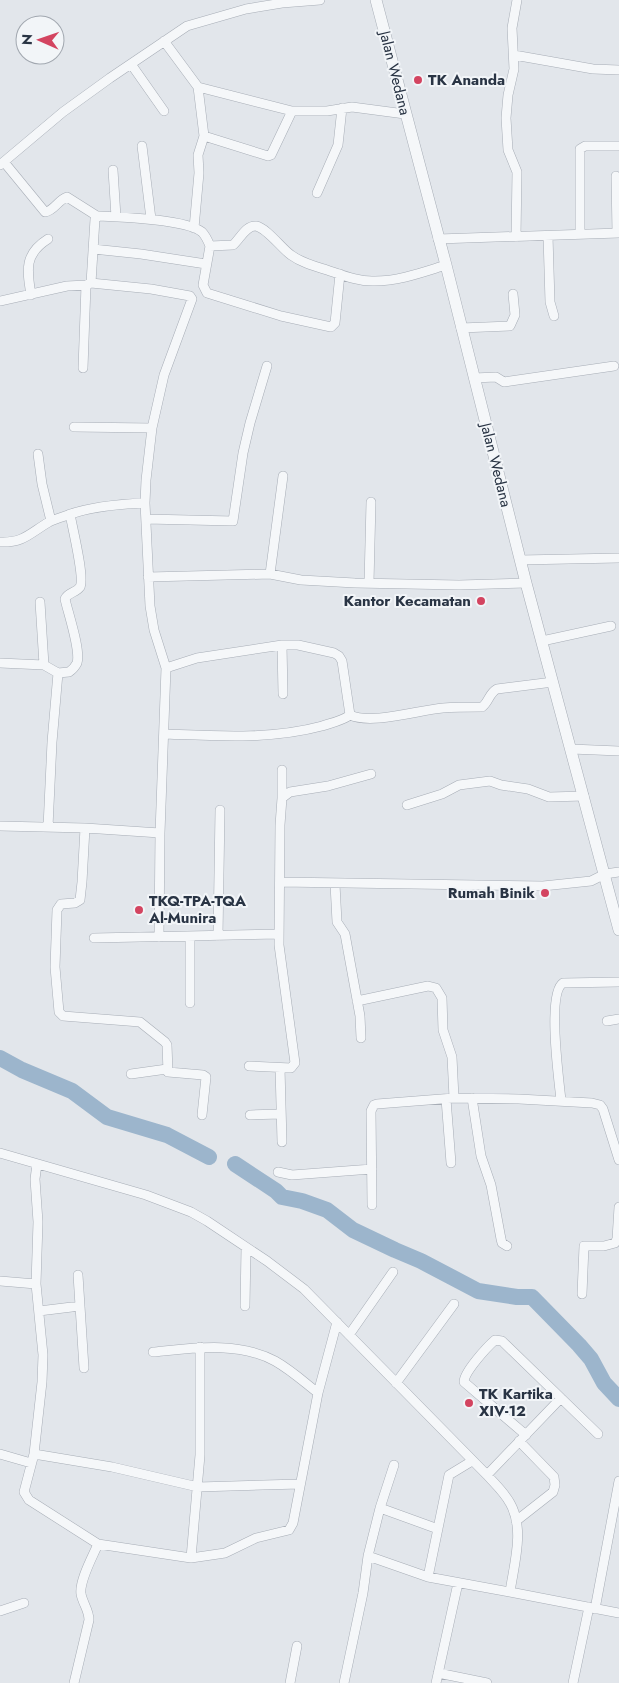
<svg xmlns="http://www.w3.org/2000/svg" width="619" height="1683" viewBox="0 0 619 1683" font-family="Jost,sans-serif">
  <rect width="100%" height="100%" fill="#e2e6eb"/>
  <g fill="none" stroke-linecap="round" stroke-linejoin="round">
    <!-- river -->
    <path stroke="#9cb5cc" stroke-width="16" d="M0,1058L22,1070L72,1091L107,1117L167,1135L209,1157
      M235,1164L276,1191L282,1197L302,1201L327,1210L353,1230L395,1250L421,1261L478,1291L517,1297H532L579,1345L591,1359L604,1383L619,1399"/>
    <defs>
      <path id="minor" d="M164,41L198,87L204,136L268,156L271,155L292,111
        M514,55L593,69L619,70
        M131,64L164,111
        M198,87L292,111H327L352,107L405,114
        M142,146L151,219
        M4,162L45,212C54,211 58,200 67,197L97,216
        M0,165L63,112L110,78L187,26L246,9L282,3L320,0
        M113,170L116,217
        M616,176L617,233
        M317,193L338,145L342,108
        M194,228L199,173L198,155L204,136
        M580,234V149L585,146H619
        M548,236L550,302L554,316
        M516,237L517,172L508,150L506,118L508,95L514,69L512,28L517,0
        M438,239L619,233
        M210,246L203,285L207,293L281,316L331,327L335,323L340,274
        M93,249L141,254L206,264
        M91,283L95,219L99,216C121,217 186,219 202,232C206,236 208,241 210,246L233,245C240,239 246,225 256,226C267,228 282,249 291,255C302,263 314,266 327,270C342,275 359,282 375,281C399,281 423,272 446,265
        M31,295C27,270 24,254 48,239
        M0,301L67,286L86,285L91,283L151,289L190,296L192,299L164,375L152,428L146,480L145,503L150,606L154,630L166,668L160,833L159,937
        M461,328L510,326L515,315L513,294
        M83,368L86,285
        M474,378L496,377L504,382L614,366
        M74,427L152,428
        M38,454L42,484L51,521
        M146,519L233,521L243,453L250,423L267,366
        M0,542C24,543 30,533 49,522C55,519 62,517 68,515C92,506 120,504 145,503
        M520,560L619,558
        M270,574L283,476
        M148,577L270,574L301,580L355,583L459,585L526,583
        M369,583L371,502
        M40,602L44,665
        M542,641L611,626
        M282,645L283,694
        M0,663L44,665L58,673L52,742L48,827
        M166,668L197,658L282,645H298L334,653L339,656L342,661L350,715C371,725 419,710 443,708C456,707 469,707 482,707C489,702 489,693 497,689L553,682
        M58,673L69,672C72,670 75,667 77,663C81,650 68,613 65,599C68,592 76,593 80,587C85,578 72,526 70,514
        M164,734C216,736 270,740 322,726C331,723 342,721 350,715
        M571,749L619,751
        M282,770V798
        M407,805L442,794L459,785L490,781L501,785L528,789L549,797L584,796
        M0,826L85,828L160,833
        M85,828L82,882L80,900L75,903L61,904L57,910L55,967L59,1012L63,1016L140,1022L165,1042L167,1045L168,1072L203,1075L206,1077L202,1115
        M280,882L543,886L591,881L605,874L619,872
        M335,884L337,922L345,934L360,1016L361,1038
        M218,936L220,810
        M190,937V1003
        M94,938L278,934
        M357,1001L428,986L436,988L442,998L443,1030L452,1057L454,1098
        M607,1021L619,1019
        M249,1066L291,1068L295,1063L279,945L280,825L282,798L290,792L328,786L371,774
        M280,1068L282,1142
        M131,1074L167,1069
        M472,1098L481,1156L491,1185L501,1239L502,1243L507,1246
        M446,1099L451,1163
        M561,1100C559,1081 547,993 563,983L619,982
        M250,1115L281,1114
        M0,1153L146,1195L191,1212L207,1221L267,1261L304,1289L487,1475C495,1484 504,1492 510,1503C525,1529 514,1564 510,1592L619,1613
        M37,1164L35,1179L38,1222L36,1284L43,1355L42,1382L34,1454L24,1492L29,1500L98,1544L191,1558L225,1553L256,1538L289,1530L293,1523L318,1393L337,1322
        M278,1172L292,1175L372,1169
        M372,1205L371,1111L374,1105L377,1104L454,1098L519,1099L592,1103L600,1105L603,1109L619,1160
        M78,1275L84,1368
        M0,1281L36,1284
        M582,1294L584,1246H604L615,1243L617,1239L619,1207
        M245,1306L246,1248
        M39,1311L80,1306
        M349,1335L393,1272
        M153,1352C193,1348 238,1341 275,1361C291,1370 304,1382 318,1393
        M396,1383L454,1304
        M526,1435L464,1382C464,1372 487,1347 495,1340L502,1341L598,1434
        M0,1454L31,1463
        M34,1454L112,1467L198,1487L300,1484
        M487,1475L561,1398
        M380,1508L438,1529
        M516,1521L553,1492L555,1485L554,1477L519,1441
        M368,1556L380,1508L394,1465
        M191,1558L200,1455V1347
        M428,1577L449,1475L472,1461
        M595,1609L619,1481
        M0,1611L24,1603
        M438,1673L487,1683
        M74,1683L89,1620C89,1610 83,1604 81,1594C79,1581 93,1556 98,1544
        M290,1683L297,1646
        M344,1683L363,1593L368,1556L428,1577L510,1592
        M436,1683L458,1583
        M573,1683L589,1607"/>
      <path id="tertiary" d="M376,0L446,265L526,583L619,930"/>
    </defs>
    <!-- minor casing -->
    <use href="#minor" stroke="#a7adb6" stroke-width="10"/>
    <!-- tertiary casing -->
    <use href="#tertiary" stroke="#a7adb6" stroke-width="12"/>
    <!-- minor -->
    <use href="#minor" stroke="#f5f7f9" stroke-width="9"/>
    <!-- tertiary -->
    <use href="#tertiary" stroke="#f5f7f9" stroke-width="11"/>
  </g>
  <!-- markers -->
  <g fill="#d34460" stroke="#f2f5f8" stroke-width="2">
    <circle cx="418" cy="80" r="5"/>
    <circle cx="481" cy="601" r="5"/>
    <circle cx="545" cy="893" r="5"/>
    <circle cx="139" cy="910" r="5"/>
    <circle cx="469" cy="1403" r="5"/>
  </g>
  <g text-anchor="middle" stroke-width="4" stroke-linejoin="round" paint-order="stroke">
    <!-- street labels -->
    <g font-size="15" fill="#293444" stroke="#f2f5f8">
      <text transform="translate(395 73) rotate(76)" y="5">Jalan Wedana</text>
      <text transform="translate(496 465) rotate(76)" y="5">Jalan Wedana</text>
    </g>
    <!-- poi labels -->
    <g font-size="15" font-weight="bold" fill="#293444" stroke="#f2f5f8" text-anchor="start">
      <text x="428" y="85">TK Ananda</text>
      <text x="471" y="606" text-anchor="end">Kantor Kecamatan</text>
      <text x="535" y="898" text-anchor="end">Rumah Binik</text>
      <text x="149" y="906">TKQ-TPA-TQA<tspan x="149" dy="17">Al-Munira</tspan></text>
      <text x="479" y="1399">TK Kartika<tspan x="479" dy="17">XIV-12</tspan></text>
    </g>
  </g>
  <!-- north arrow -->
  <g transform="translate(40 40) rotate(272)"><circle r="24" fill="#f2f5f8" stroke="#a2a8b0"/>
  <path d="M0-4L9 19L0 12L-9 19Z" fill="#d34460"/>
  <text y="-8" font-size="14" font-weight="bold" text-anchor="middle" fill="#293444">N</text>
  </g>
</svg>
